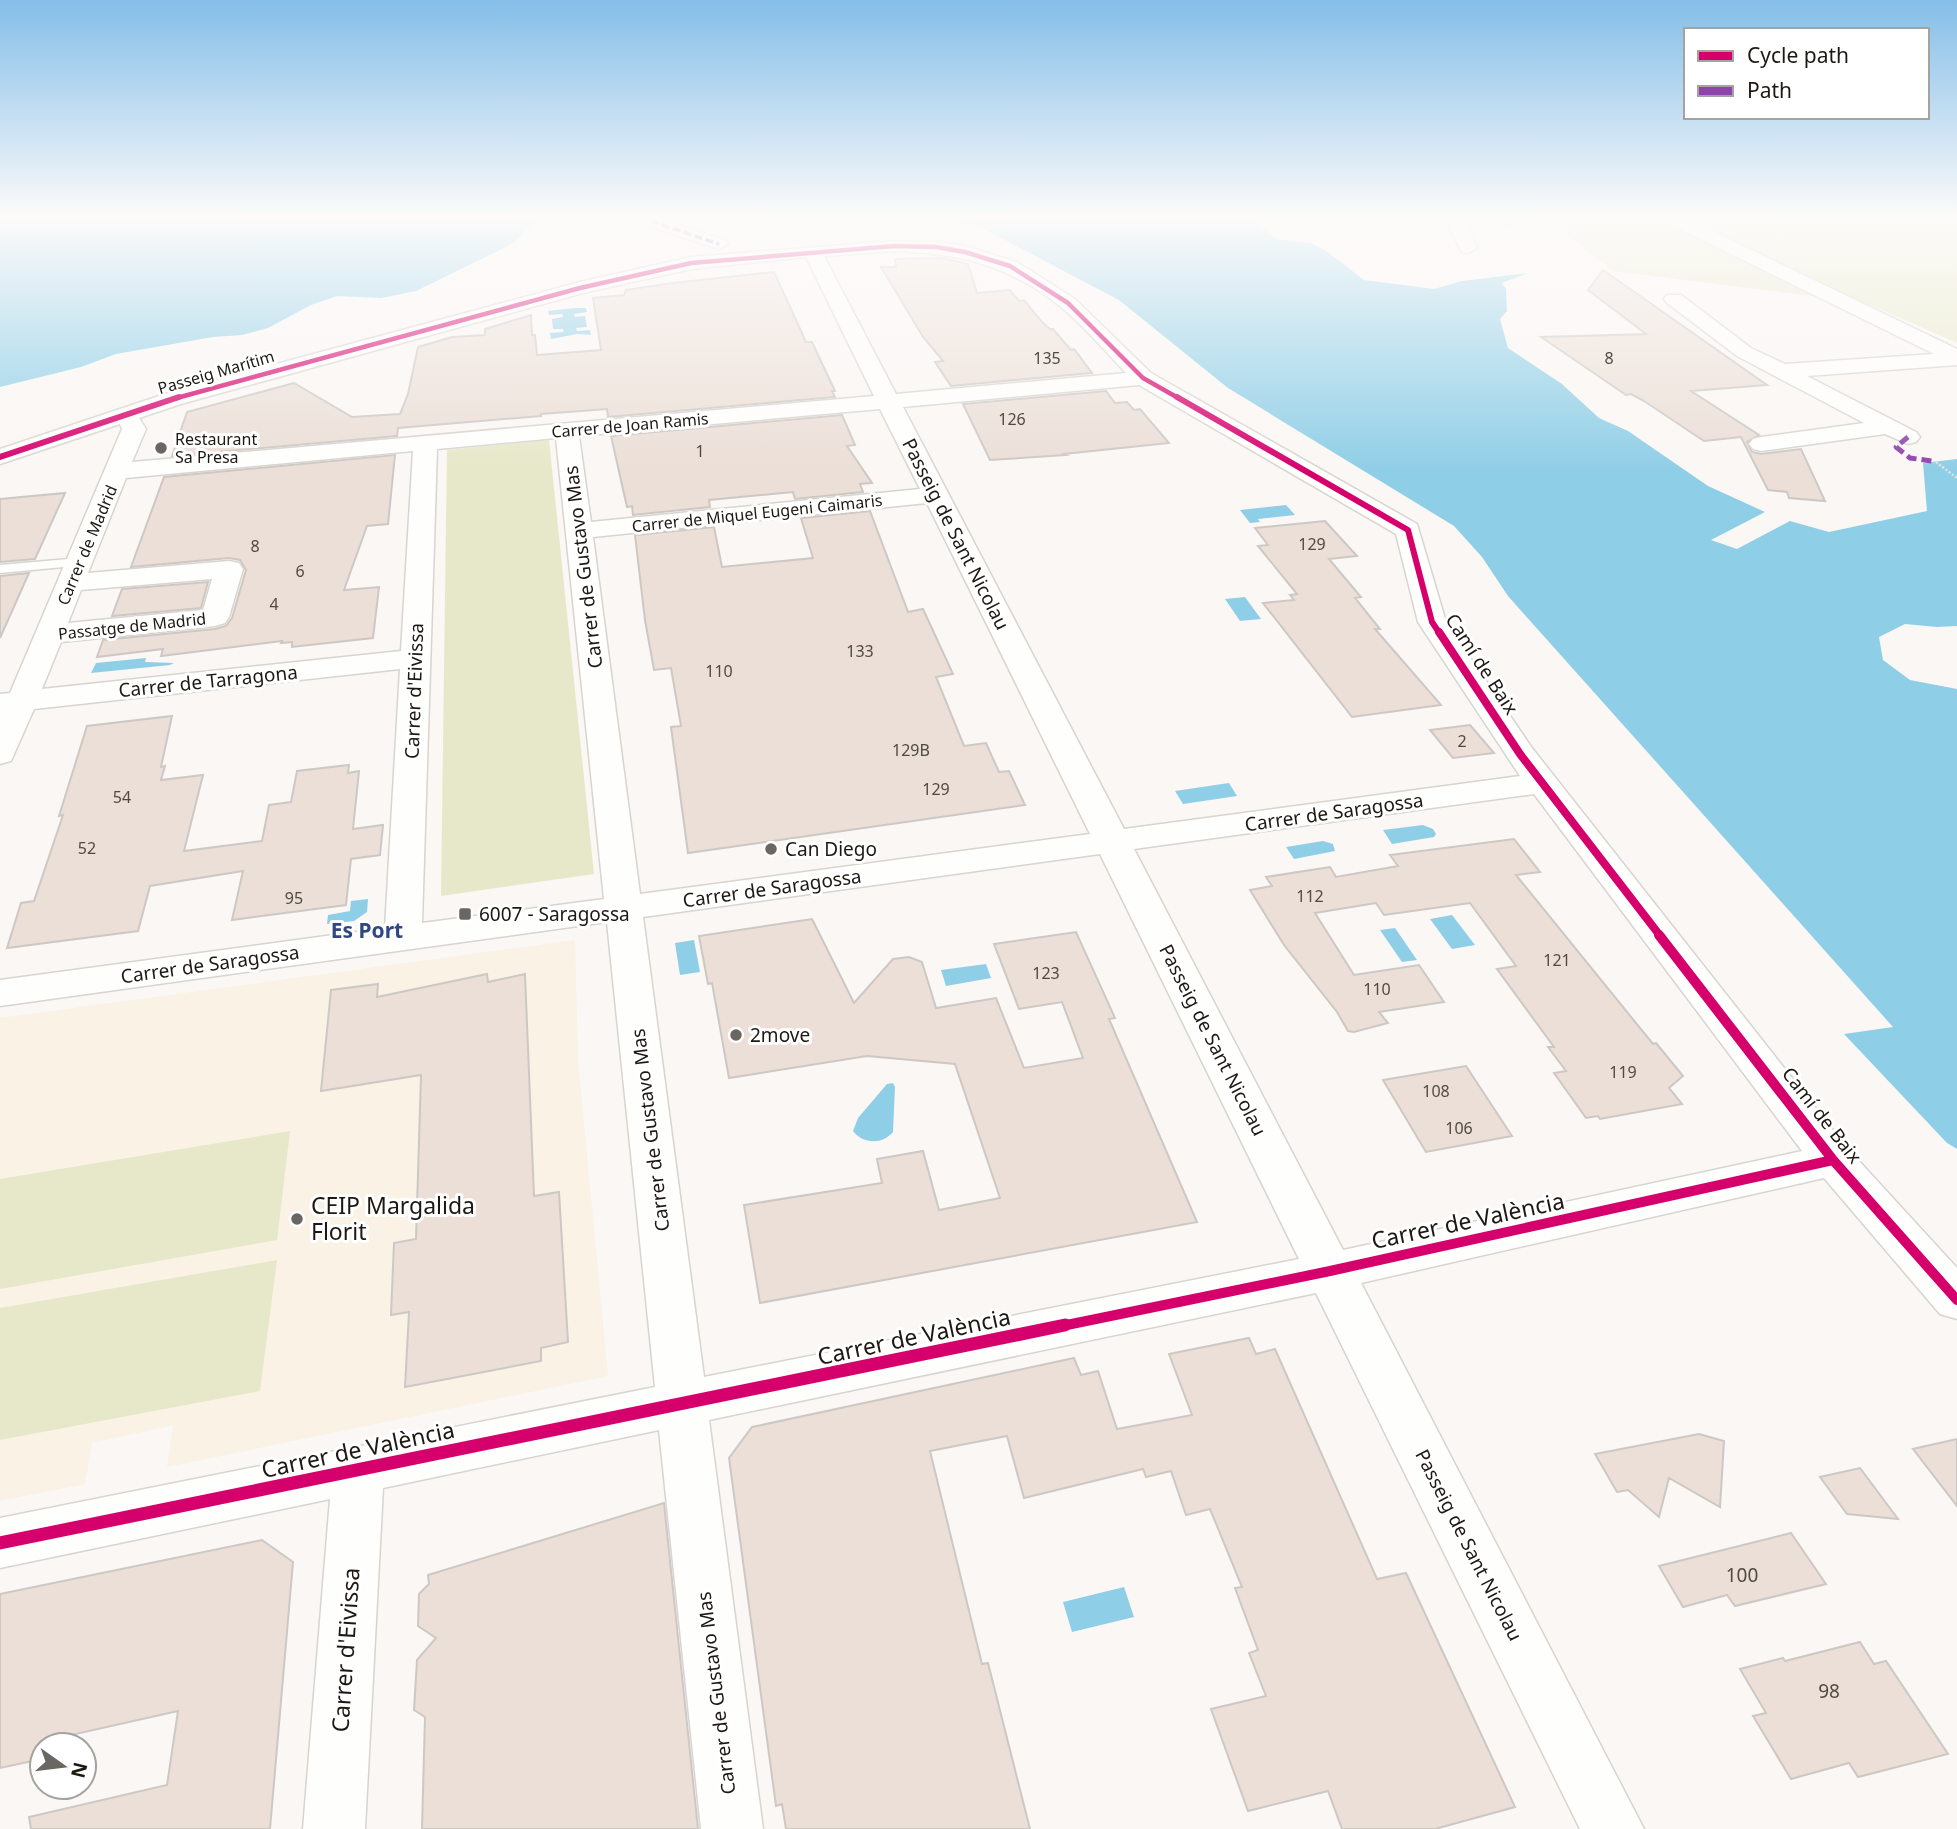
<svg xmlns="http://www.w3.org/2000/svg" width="1957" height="1829" viewBox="0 0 1957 1829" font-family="'Noto Sans',sans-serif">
  <rect width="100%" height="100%" fill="#faf7f4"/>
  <!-- education -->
  <path fill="#f9f2e5" d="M575,940L578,1061L608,1376L167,1467L173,1425L92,1443L85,1484L0,1501V1018Z"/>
  <!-- green -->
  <path fill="#e6e8c9" d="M1686,216H1957V343L1866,303L1613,271L1553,223Z
    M549,440L594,874L441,896L447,450Z
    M290,1131L277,1240L0,1289V1179Z
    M277,1260L260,1391L0,1440V1308Z"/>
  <!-- water -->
  <path fill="#8fcee7" d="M0,216H547L537,220L512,244L416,291L381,298L337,296L311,305L268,328L242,335L213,337L116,354L81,367L0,387Z
    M931,216H1239L1251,220L1277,239L1310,243L1325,250L1364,280L1434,289L1462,281L1528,273L1502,283L1506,289L1507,311L1500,319L1508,348L1562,384L1599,418L1628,431L1708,486L1765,512L1711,540L1737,549L1790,521L1829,532L1927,511L1923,463L1957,459V626L1937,627L1905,624L1879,637L1883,660L1910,680L1957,689V1149L1947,1143L1844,1034L1893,1027L1508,596L1482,557L1454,526L1228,388L1119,300L980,227Z
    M574,308H586L587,312L574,314L575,317L585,316L587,327L576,328L577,331L590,330L591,335L577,334L551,339L550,333L564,332L563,329H553L552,319L563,317L562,314L549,315L548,311Z
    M1286,505L1295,515L1258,519L1260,522L1250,523L1240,510Z
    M1245,597L1261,619L1240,621L1225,599Z
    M146,658L145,662L174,663L170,665L91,673L96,663Z
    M1229,783L1237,796L1183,804L1175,791Z
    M1423,825L1433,829L1436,834L1434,837L1392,844L1383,830Z
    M1323,841L1333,844L1335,851L1294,859L1286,847Z
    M368,899L367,912L354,921L327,924L328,915L350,911L351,901Z
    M1452,915L1475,945L1452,949L1430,919Z
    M1395,928L1417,960L1402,962L1380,930Z
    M694,940L700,972L680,975L675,943Z
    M986,964L991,978L946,986L941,970Z
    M893,1083L895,1087L893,1132C882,1145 863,1144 853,1131L858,1118L887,1084Z
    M1124,1587L1134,1617L1072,1632L1063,1602Z"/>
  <!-- building -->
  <path fill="#ebdfd7" stroke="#cdc8c4" stroke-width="2" d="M942,258L968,264L977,293L1010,290L1019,301L1024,300L1042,322L1050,329H1053L1071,350L1074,349L1092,373L951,386L935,362L943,361L923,337L881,267H896L895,259Z
    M1603,270L1767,385L1691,391L1759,435L1747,442L1752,452L1761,454L1801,449L1825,501L1789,498L1787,492L1768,490L1741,437L1704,441L1644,401L1631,394L1626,395L1541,337L1646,334L1588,290Z
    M774,272L806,342H812L835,391H832L835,397L608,417L607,409L541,414V416L398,428L397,436L172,456L187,412L294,383L352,417L400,414L408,394L418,347L452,337L485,335V329L531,315L532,335H535L537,355L601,350L593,298L624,295L626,290L673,283Z
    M1106,391L1115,403L1127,402L1134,410L1140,409L1169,443L1064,454L1066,455L990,460L963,404Z
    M842,415L855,445L847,446L872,483L860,484L863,492L795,499L793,492L740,497L709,500L710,507L633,515L632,506L627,507L611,436Z
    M395,455L388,524L367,526L344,590L379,587L373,638L292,647V642L281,643L282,641L161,656L163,649L97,657L103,640L215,629L226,626L232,618L246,570L240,560L229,558L131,567L164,477Z
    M65,493L35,559L0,562V499Z
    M870,511L908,612L923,609L953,674L936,677L964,746L986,743L999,772L1009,771L1025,805L688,853L671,727L681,726L671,668L654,670L645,620L635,535L714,527L722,567L813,558L801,518Z
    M1325,521L1357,556L1329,559L1361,597L1355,598L1380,629H1375L1441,705L1352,717L1263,603L1294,600L1290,595L1297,594L1258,546L1268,545L1255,528Z
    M29,573L0,638V576Z
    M208,582L201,608L112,616L122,589Z
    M172,716L161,767L165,766L161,780L203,775L184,851L262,841L269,805L291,802L297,771L349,765L348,773L359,771L353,829L383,825L380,855L351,859L346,905L232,920L243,871L150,886L138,931L7,948L21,903L34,901L63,815L59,816L87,726Z
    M1470,725L1494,753L1453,758L1430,730Z
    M1514,839L1540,872L1516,875L1653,1044L1656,1043L1683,1076L1669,1088L1682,1104L1600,1119L1598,1116L1586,1118L1554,1073L1566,1071L1548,1047H1554L1497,969L1516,966L1470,903L1384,915L1376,903L1315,913L1354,975L1419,965L1444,1002L1379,1012L1388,1023L1354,1032L1348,1031L1337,1012L1284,945L1250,890L1272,886L1266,877L1330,867L1336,877L1398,866L1390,855Z
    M812,919L854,1003L893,959L909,957L922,962L936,1008L996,998L1024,1068L1083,1058L1062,1002L1019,1009L994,944L1076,932L1115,1018L1109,1019L1197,1222L760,1303L744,1205L882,1183L877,1159L923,1151L939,1210L1000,1198L955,1064L867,1056L729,1078L712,983L708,984L699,936Z
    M487,974L488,982L525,974L534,1196L559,1192L568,1342L541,1348V1361L405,1387L409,1312L391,1315L394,1243L416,1239L421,1075L321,1091L331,990L378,984L377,997Z
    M1466,1066L1512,1136L1426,1152L1383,1080Z
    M1249,1338L1256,1354L1275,1349L1377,1579L1406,1573L1515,1807L1435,1829H1342L1328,1791L1248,1811L1211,1709L1266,1696L1249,1653L1258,1650L1235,1588L1242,1587L1210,1509L1186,1515L1171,1471L1146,1477L1143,1469L1024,1498L1007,1436L930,1451L982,1664L988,1663L1030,1829H786L782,1804L776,1806L729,1458L752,1427L1074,1358L1081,1375L1098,1371L1117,1429L1192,1415L1169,1354Z
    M1699,1434L1724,1441L1720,1507L1669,1478L1659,1517L1628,1490L1617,1492L1595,1454Z
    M1957,1439V1506L1913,1449Z
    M1860,1468L1898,1519L1847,1514L1820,1477Z
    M664,1503L698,1829H422L425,1717L414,1710L417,1660L436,1638L418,1626L419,1594L429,1584L428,1575Z
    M1791,1533L1826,1584L1735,1606L1727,1595L1683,1607L1659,1566Z
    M262,1540L293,1562L270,1829H31L29,1817L167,1785L178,1711L53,1739L52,1745H42V1759L0,1768V1594Z
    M1860,1642L1874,1664L1886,1661L1948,1754L1858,1777L1849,1763L1791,1779L1753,1716L1766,1713L1740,1669L1783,1658L1785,1661Z"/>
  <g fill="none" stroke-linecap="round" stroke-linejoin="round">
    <defs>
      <path id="lane" d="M80,558L86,562L85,565L0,573V565Z"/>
      <path id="street" d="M651,216L725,240L728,244L719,249L645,225L642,221L645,217Z
        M1461,216H1631L1622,221L1468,225L1477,248L1468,253L1462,252L1449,227L1455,217Z
        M1659,216H1681L1957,349V365L1807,376L1916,432L1920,437L1916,442L1908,444L1885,434L1761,451L1753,449L1749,444L1753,439L1761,437L1864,423L1737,356L1667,303L1664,299L1667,295H1681L1751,348L1785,364L1934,354L1662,220Z
        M894,241L936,242L965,246L1017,262L1075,299L1151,373L1417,524L1446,622L1532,748L1848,1149L1957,1268V1319L1940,1314L1824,1178L1361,1283L1644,1829H1580L1316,1293L709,1420L763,1829H701L659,1430L383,1488L365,1829H303L330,1499L0,1568V1518L655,1387L607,922L0,1006V980L385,928L400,669L34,709L11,761L0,764V694L10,693L122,429L120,424L0,464V449L165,394L580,282L691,257ZM894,251C959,253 1009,265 1061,307C1084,326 1105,351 1126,373L896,394L824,256ZM806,257L874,396L132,462L146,429L139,418L181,404L583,293L691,269ZM1139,385L1396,534L1418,622L1520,776L1124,829L903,407ZM880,409L920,489L591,522L579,436ZM556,438L604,899L422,923L437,449ZM413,451L401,651L42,689L61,642L215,626L225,623L229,617L243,569L239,563L229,561L88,573L126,478ZM927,503L1090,834L640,894L593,537ZM212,579L203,610L68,623L81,590ZM1534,794L1802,1151L1343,1250L1134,849ZM1100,854L1299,1259L704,1377L643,917Z"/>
    </defs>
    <!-- lane casing -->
    <use href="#lane" stroke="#d8d4cf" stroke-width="3"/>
    <!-- street casing -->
    <use href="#street" stroke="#d8d4cf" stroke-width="3"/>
    <!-- path -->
    <path stroke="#e4e3e2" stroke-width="2.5" stroke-dasharray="2 2" stroke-linecap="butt" d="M1936,462L1957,478"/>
    <!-- lane -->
    <use href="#lane" fill="#fefefd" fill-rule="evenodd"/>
    <!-- street -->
    <use href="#street" fill="#fefefd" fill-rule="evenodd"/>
    <!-- quiet-far1 -->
    <path stroke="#8e44ad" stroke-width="3.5" stroke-dasharray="8 3.5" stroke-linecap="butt" d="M651,221L719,244"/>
    <!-- quiet -->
    <path stroke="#8e44ad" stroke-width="5" stroke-dasharray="10 5" stroke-linecap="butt" d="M1908,437L1896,447L1910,458L1932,461"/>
    <defs>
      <path id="cycleway-far4" d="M173,399L580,288L691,263L894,246L936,247L965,252L1010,266L1068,303L1143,378L1180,399"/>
      <path id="cycleway-far3" d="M1177,397L1408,530L1432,622L1440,634
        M0,457L179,397"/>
      <path id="cycleway-far2" d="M1439,632L1520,754L1661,937"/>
      <path id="cycleway-far1" d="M1659,935L1833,1160L1957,1300
        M1057,1327L1330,1271L1833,1160"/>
      <path id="cycleway" d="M0,1543L1065,1325"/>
    </defs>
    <!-- cycleway-far4 casing -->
    <use href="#cycleway-far4" stroke="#fff" stroke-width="7"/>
    <!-- cycleway-far3 casing -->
    <use href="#cycleway-far3" stroke="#fff" stroke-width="9"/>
    <!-- cycleway-far2 casing -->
    <use href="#cycleway-far2" stroke="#fff" stroke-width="11"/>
    <!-- cycleway-far1 casing -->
    <use href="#cycleway-far1" stroke="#fff" stroke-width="15"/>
    <!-- cycleway casing -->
    <use href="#cycleway" stroke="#fff" stroke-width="18"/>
    <!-- cycleway-far4 -->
    <use href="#cycleway-far4" stroke="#d6006c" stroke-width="4.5"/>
    <!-- cycleway-far3 -->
    <use href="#cycleway-far3" stroke="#d6006c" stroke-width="6"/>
    <!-- cycleway-far2 -->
    <use href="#cycleway-far2" stroke="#d6006c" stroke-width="8"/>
    <!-- cycleway-far1 -->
    <use href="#cycleway-far1" stroke="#d6006c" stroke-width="10"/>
    <!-- cycleway -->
    <use href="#cycleway" stroke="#d6006c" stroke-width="13"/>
  </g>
  <!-- sky -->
  <linearGradient id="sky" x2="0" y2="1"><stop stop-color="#84bee8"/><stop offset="0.46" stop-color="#fdfbfa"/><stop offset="1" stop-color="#fdfbfa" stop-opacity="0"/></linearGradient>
  <rect width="1957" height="472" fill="url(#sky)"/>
  <!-- markers -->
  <g fill="#6a6661" stroke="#fff" stroke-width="2.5">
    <circle cx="161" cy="448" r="7"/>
    <circle cx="771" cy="849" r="7"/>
    <rect x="458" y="907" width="14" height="14" rx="3.5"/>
    <circle cx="736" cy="1035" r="7"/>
    <circle cx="297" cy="1219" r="7"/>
  </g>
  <g text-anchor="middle" stroke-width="6" stroke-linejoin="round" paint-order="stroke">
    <!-- number labels -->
    <g font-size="16" fill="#504a43">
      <text x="1047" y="364">135</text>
      <text x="1609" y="364">8</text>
      <text x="1012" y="425">126</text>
      <text x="700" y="457">1</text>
      <text x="1312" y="550">129</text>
      <text x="255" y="552">8</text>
      <text x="300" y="577">6</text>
      <text x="274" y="610">4</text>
      <text x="860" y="657">133</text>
      <text x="719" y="677">110</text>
      <text x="1462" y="747">2</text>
      <text x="911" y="756">129B</text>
      <text x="936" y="795">129</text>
      <text x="122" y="803">54</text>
      <text x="87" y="854">52</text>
      <text x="1310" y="902">112</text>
      <text x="294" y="904">95</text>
      <text x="1557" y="966">121</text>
      <text x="1046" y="979">123</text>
      <text x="1377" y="995">110</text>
      <text x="1623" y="1078">119</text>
      <text x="1436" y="1097">108</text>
      <text x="1459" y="1134">106</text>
    </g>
    <!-- far-street labels -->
    <g font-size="16" fill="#1d1812" stroke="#fff">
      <text transform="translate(216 372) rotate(-16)" y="6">Passeig Marítim</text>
      <text transform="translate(630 425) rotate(-5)" y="6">Carrer de Joan Ramis</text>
      <text transform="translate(757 513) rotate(-6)" y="6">Carrer de Miquel Eugeni Caimaris</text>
      <text transform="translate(87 545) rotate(-67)" y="6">Carrer de Madrid</text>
      <text transform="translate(132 626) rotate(-6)" y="6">Passatge de Madrid</text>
    </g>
    <!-- far-poi labels -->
    <g font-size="16" fill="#1d1812" stroke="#fff" text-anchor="start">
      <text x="175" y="445">Restaurant<tspan x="175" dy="18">Sa Presa</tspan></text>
    </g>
    <!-- street labels -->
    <g font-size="19" fill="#1d1812" stroke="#fff">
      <text transform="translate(956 534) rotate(63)" y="7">Passeig de Sant Nicolau</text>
      <text transform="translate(583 567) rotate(-97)" y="7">Carrer de Gustavo Mas</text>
      <text transform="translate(1482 664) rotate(57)" y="7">Camí de Baix</text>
      <text transform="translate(208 681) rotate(-6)" y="7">Carrer de Tarragona</text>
      <text transform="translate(414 691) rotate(-88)" y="7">Carrer d'Eivissa</text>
      <text transform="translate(1334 812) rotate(-8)" y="7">Carrer de Saragossa</text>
      <text transform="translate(772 888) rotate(-8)" y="7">Carrer de Saragossa</text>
      <text transform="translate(210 964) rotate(-8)" y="7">Carrer de Saragossa</text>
      <text transform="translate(1213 1040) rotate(63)" y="7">Passeig de Sant Nicolau</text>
      <text transform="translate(1822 1115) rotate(52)" y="7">Camí de Baix</text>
      <text transform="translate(650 1130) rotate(-97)" y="7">Carrer de Gustavo Mas</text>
      <text transform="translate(1469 1545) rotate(63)" y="7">Passeig de Sant Nicolau</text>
      <text transform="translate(716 1693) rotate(-97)" y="7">Carrer de Gustavo Mas</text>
    </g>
    <!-- poi labels -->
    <g font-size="19" fill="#1d1812" stroke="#fff" text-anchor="start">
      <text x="785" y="856">Can Diego</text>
      <text x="479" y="921">6007 - Saragossa</text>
      <text x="750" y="1042">2move</text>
    </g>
    <!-- near-number labels -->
    <g font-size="19" fill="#504a43">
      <text x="1742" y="1582">100</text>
      <text x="1829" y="1698">98</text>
    </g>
    <!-- neighbourhood labels -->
    <g font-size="21" font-weight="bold" fill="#304881" stroke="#fff">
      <text x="367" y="938">Es Port</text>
    </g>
    <!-- near-poi labels -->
    <g font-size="23" fill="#1d1812" stroke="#fff" text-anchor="start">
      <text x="311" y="1214">CEIP Margalida<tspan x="311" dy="26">Florit</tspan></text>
    </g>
    <!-- near-street labels -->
    <g font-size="23" fill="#1d1812" stroke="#fff">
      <text transform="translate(1468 1221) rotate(-12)" y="8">Carrer de València</text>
      <text transform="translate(914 1337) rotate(-12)" y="8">Carrer de València</text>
      <text transform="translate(358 1450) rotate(-12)" y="8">Carrer de València</text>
      <text transform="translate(346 1650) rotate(-86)" y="8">Carrer d'Eivissa</text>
    </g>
  </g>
  <!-- legend -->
  <rect x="1684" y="28" width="245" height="91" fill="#ffffff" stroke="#a5a3a0" stroke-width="2"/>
  <rect x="1698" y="51" width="35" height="10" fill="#d6006c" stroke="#a5a3a0" stroke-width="2"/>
  <text x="1747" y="63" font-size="21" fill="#1d1812">Cycle path</text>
  <rect x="1698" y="86" width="35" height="10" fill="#8e44ad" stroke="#a5a3a0" stroke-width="2"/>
  <text x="1747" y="98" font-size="21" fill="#1d1812">Path</text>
  <!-- north arrow -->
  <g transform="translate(63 1766) rotate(104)"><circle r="33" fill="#ffffff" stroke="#a5a3a0" stroke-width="2"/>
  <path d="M0-5L12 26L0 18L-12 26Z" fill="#6a6661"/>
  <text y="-10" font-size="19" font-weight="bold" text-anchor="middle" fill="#1d1812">N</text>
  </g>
</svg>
